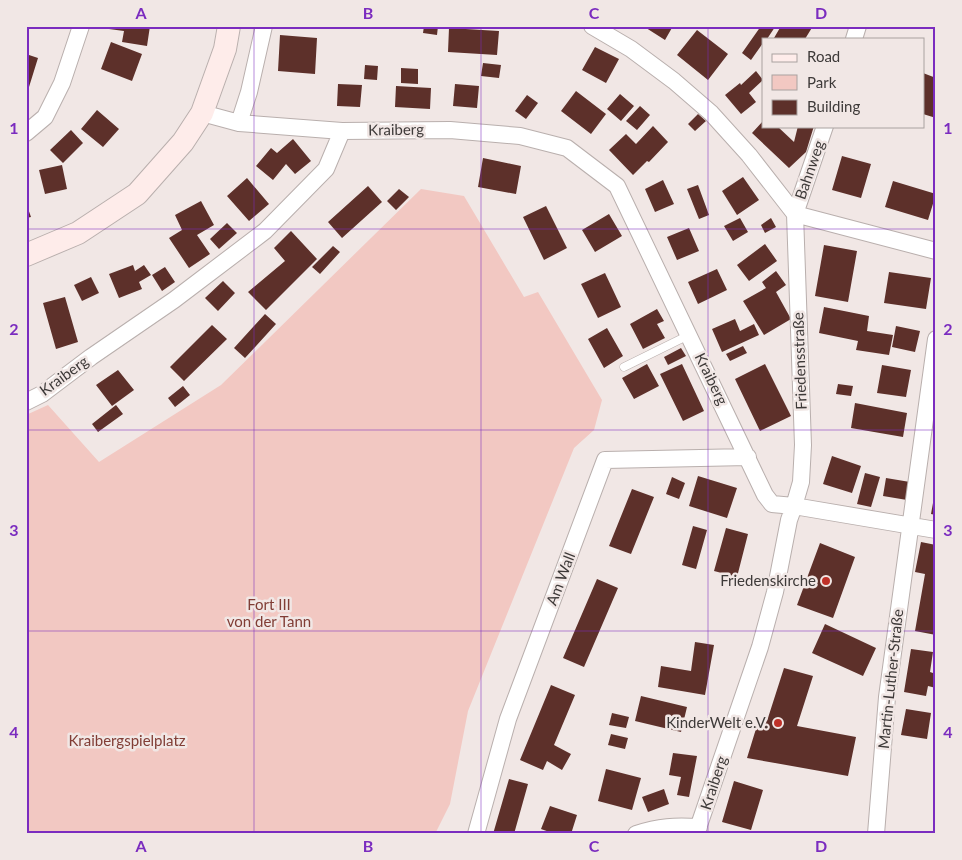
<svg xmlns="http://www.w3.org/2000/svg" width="962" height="860" viewBox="0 0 962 860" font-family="Lato,sans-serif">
  <rect width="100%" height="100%" fill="#f1e7e5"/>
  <!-- green -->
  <path fill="#f2c8c2" d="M421,189L464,196L524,297L538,292L602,400L594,430L574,448L468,711L450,804L435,834H26V415L48,405L99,462L221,385Z"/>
  <!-- building -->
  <path fill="#5d302a" d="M109,26H150L147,46L122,42L124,31L109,29Z
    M424,26H438L437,35L423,33Z
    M643,26H673L665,40Z
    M761,26L775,27L767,39H763V43L751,60L742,53Z
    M781,26H813L805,39H775L774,38Z
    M449,28L499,31L497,55L448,52Z
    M697,30L728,54L708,80L677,55Z
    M280,35L317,38L315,74L278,71Z
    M111,42L142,54L132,81L101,69Z
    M595,47L619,59L606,83L582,70Z
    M26,54L38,58L29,87L26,86Z
    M483,63L501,65L499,78L481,76Z
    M365,65L378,66L377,80L364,79Z
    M401,68L418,69V84L401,83Z
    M756,71L763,80L749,93L756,102L741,114L725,95L740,83L741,85Z
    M923,73L936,78V118L923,114Z
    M338,84L362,85L360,107L337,106Z
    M455,84L479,86L477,108L453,106Z
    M396,86L431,88L430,109L395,107Z
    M576,91L606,114L591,134L561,111Z
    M620,94L634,106L621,121L607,109Z
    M527,95L538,103L526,119L515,111Z
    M640,106L650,115L637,130L626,121Z
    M97,110L119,129L103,147L81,129Z
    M698,114L706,121L695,131L688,124Z
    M763,121V126H777L794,142L798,126H814L806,152L789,168L752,133Z
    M653,126L668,142L649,162L647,161L633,175L609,150L626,134L636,144Z
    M71,130L83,143L63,163L50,150Z
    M293,139L311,161L295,174L286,164L273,180L256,166L271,148L277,153Z
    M842,156L871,164L861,198L832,190Z
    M483,158L521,166L516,194L478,187Z
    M62,165L67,189L45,194L39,170Z
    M743,177L759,200L737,215L722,191Z
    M247,178L269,204L249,221L227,196Z
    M663,180L674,204L655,212L645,189Z
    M893,181L936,194L928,220L885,207Z
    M698,185L709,215L699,219L687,189Z
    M368,186L382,202L342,238L328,222Z
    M399,189L409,197L396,210L387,201Z
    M201,201L214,225L197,235L210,254L189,268L169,238L182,230L175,215Z
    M26,203L31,217L26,218Z
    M546,206L567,248L544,260L523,217Z
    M609,214L622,236L595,252L582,230Z
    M740,218L748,232L733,241L724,226Z
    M771,218L776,227L765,233L761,225Z
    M227,223L237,233L219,249L210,239Z
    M689,228L699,251L677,260L667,237Z
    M291,231L317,259L266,310L248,292L285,261L274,248Z
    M765,244L777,261L749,281L737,265Z
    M824,245L857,251L848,302L815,296Z
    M333,246L340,252L320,274L312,267Z
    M133,265L135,271L144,265L151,275L139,282L142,289L119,298L109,274Z
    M165,267L175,282L162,291L152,275Z
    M717,269L727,290L698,304L688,282Z
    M776,271L786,285L776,292L791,319L764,335L743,301L766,288L762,282Z
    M889,272L931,278L926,309L884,303Z
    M605,273L621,307L598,318L581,284Z
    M91,277L99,293L82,301L74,285Z
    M223,281L235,293L218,311L205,298Z
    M65,297L78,342L56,349L43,303Z
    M824,307L869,316L867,331L893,335L889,355L856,350L858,341L819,333Z
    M657,309L664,321L657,324L665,338L643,349L630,324Z
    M265,314L276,324L245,358L234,348Z
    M735,319L740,331L754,324L759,335L722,352L712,329Z
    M212,325L227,339L184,381L170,367Z
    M896,326L920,331L915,352L892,347Z
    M607,328L623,356L604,368L588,339Z
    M743,346L747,353L730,361L726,354Z
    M681,348L686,356L668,365L664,357Z
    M647,364L659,386L634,399L622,378Z
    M682,364L704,411L683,421L660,374Z
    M765,364L791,416L760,431L735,379Z
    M882,365L911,370L906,397L877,393Z
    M118,370L134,390L112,406L96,385Z
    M838,384L853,386L851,396L836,394Z
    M183,386L190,395L175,407L168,398Z
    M855,403L907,413L903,437L851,428Z
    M116,405L123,414L98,432L92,424Z
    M832,456L861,466L852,493L823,484Z
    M865,473L880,477L871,507L857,504Z
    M698,476L737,488L727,518L689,506Z
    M672,477L685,483L679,499L666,494Z
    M886,478L910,482L907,500L883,496Z
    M632,489L654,497L631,554L609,546Z
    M935,492H936V515L931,514Z
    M693,526L707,530L696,569L682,565Z
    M726,528L748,534L737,577L714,571Z
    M921,542L936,545V635L915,631L925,574L915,572Z
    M820,543L855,557L833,618L797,605Z
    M597,579L618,588L584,667L563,658Z
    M825,624L876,648L863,676L812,653Z
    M695,642L714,645L705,695L658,687L661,666L691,671Z
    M911,649L933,652L930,672L936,674V688L928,686L926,696L904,692Z
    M784,668L813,676L797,726L856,737L848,776L747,758L759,719L767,721Z
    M551,685L575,695L554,745L571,754L562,770L547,761L543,770L520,760Z
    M641,696L687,707L681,732L635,721Z
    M906,709L931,713L927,739L901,735Z
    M612,713L629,717L626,728L609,725Z
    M611,734L628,738L625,749L608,745Z
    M673,753L697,756L689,797L677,795L681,777L669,775Z
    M606,769L641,778L632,810L598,801Z
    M509,779L528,784L514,834H493Z
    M734,781L763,790L751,830L722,822Z
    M664,789L669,804L648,812L642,797Z
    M550,806L577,815L571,834H555L541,829Z"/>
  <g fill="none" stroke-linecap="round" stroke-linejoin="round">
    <defs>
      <path id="lane" d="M624,367L689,335"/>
      <path id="street" d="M592,26L631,49L674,81L711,113L749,155L795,214L936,251
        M854,39L858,26
        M202,113L239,123L342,131L450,130L520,136L567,148L617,186L765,495L772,504L794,506L789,520L775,592L760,647L696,834
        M239,123L249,92L264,26
        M825,126L795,214L803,445L801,482L794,506L936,530
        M26,133L45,117L62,83L81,26
        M26,402L42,394L91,357L174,300L265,231L326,169L342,131
        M476,834L508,719L605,460L748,457
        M636,834C660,826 674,826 699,827
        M876,834L887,697L936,339"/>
      <path id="secondary" d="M26,255L78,233L137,194L183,142L202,113L225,49L229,26"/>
    </defs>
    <!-- lane casing -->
    <use href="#lane" stroke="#b9afad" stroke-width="9"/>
    <!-- street casing -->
    <use href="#street" stroke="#b9afad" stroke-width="18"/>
    <!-- secondary casing -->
    <use href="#secondary" stroke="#b9afad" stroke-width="24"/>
    <!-- lane -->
    <use href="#lane" stroke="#fff" stroke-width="8"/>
    <!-- street -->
    <use href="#street" stroke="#fff" stroke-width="16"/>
    <!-- secondary -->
    <use href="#secondary" stroke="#feecea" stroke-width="22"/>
  </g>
  <!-- grid -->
  <path fill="none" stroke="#7b2cbf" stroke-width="1" stroke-opacity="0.55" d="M254,26V834M481,26V834M708,26V834M26,229H936M26,430H936M26,631H936"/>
  <!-- markers -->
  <g fill="#bf3129" stroke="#f1e7e5" stroke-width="2">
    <circle cx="826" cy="581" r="5"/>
    <circle cx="778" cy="723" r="5"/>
  </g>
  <g text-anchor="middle" stroke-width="5" stroke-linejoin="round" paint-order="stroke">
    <!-- street labels -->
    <g font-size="15" fill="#3e3a39" stroke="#f1e7e5">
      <text transform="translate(396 130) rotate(-1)" y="5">Kraiberg</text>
      <text transform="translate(810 170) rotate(-71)" y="5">Bahnweg</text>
      <text transform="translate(800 361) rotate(-92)" y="5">Friedensstraße</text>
      <text transform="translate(64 376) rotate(-36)" y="5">Kraiberg</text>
      <text transform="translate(711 379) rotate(64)" y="5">Kraiberg</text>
      <text transform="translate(561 579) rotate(-69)" y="5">Am Wall</text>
      <text transform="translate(891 679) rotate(-84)" y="5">Martin-Luther-Straße</text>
      <text transform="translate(714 783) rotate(-72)" y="5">Kraiberg</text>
    </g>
    <!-- poi labels -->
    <g font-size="15" fill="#3e3a39" stroke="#f1e7e5" text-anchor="end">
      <text x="816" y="586">Friedenskirche</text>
      <text x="768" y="728">KinderWelt e.V.</text>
    </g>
    <!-- park labels -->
    <g font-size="15" fill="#813d35" stroke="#f1e7e5">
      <text x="269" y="610">Fort III<tspan x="269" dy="17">von der Tann</tspan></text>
      <text x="127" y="746">Kraibergspielplatz</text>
    </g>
  </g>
  <!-- border -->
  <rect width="962" height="860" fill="none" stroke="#f1e7e5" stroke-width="55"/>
  <!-- legend -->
  <rect x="762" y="38" width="162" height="90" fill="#f1e7e5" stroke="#a9a2a0"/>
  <rect x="772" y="54" width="25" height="8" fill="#feecea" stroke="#a9a2a0"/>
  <text x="807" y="62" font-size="15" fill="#3e3a39">Road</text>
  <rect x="772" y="75" width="25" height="15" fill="#f2c8c2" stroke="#a9a2a0"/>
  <text x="807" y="88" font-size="15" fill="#3e3a39">Park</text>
  <rect x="772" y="100" width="25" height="15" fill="#5d302a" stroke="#a9a2a0"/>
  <text x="807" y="112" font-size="15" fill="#3e3a39">Building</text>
  <rect x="28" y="28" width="906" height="804" fill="none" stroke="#7b2cbf" stroke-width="2"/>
  <g font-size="16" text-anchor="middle" font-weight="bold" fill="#7b2cbf">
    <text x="141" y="19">A</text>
    <text x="368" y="19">B</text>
    <text x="594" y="19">C</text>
    <text x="821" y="19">D</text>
    <text x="14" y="134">1</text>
    <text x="948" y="134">1</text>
    <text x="14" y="335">2</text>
    <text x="948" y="335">2</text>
    <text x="14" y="536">3</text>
    <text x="948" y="536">3</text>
    <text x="14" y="738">4</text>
    <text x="948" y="738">4</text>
    <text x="141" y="852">A</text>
    <text x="368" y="852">B</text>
    <text x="594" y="852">C</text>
    <text x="821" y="852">D</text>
  </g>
</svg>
